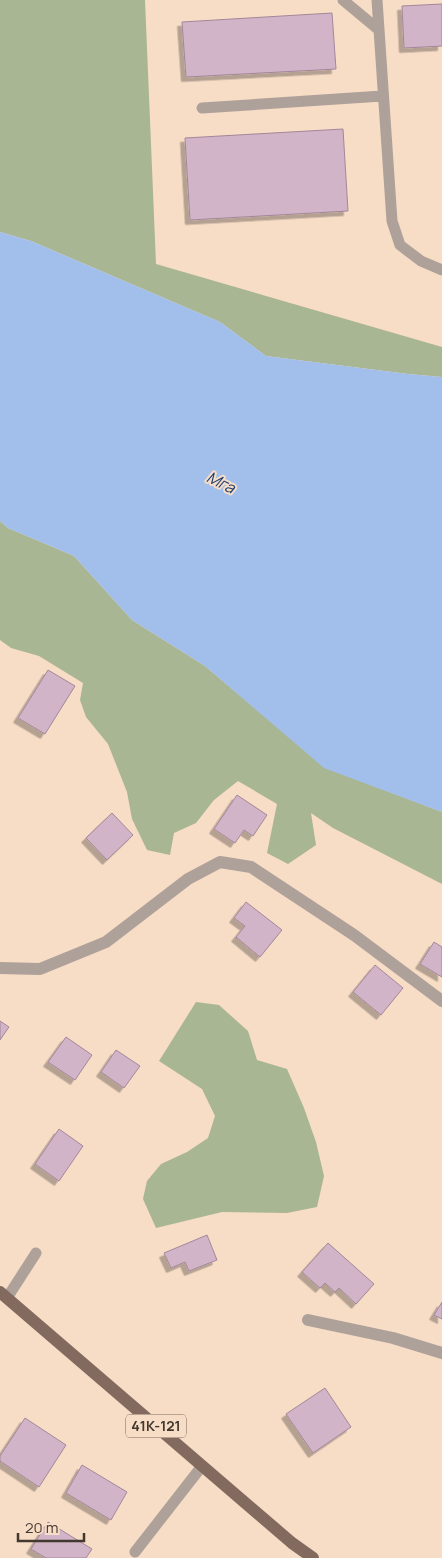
<svg xmlns="http://www.w3.org/2000/svg" width="442" height="1558" viewBox="0 0 442 1558" font-family="Manrope,sans-serif">
  <defs>
    <filter id="shadow"><feDropShadow dx="-4.5" dy="4.5" stdDeviation="0" flood-color="#0004"/></filter>
  </defs>
  <rect width="100%" height="100%" fill="#f7dcc6"/>
  <!-- green -->
  <path fill="#a9b693" d="M0,0H145L156,264L442,347V377L408,374L266,356L220,322L31,241L0,232Z
    M0,521L8,528L74,556L132,620L205,666L324,767L442,812V884L333,828L311,813L316,845L288,864L267,853L277,804L238,781L214,800L196,823L174,833L170,855L147,850L132,819L127,792L108,744L86,717L80,700L83,683L39,656L11,648L0,640Z
    M196,1002L219,1005L248,1031L257,1060L287,1069L304,1108L316,1142L324,1176L317,1207L287,1213L222,1212L156,1228L143,1199L147,1181L161,1164L187,1152L208,1138L215,1116L202,1089L159,1061Z"/>
  <!-- water -->
  <path fill="#a2bfeb" d="M0,232L31,241L220,322L266,356L408,374L442,377V812L324,768L205,666L132,620L74,556L8,528L0,521Z"/>
  <!-- building -->
  <path fill="#d1b4c7" stroke="#a38799" filter="url(#shadow)" d="M442,4V46L404,48L402,6Z
    M332,13L336,69L186,77L182,22Z
    M343,129L348,211L190,220L185,138Z
    M48,670L75,686L45,734L18,718Z
    M237,795L267,815L253,836L244,830L235,843L214,829Z
    M112,813L133,835L107,860L86,838Z
    M246,902L282,930L260,957L236,937L245,926L234,918Z
    M434,942L442,947V977L420,964Z
    M375,965L403,988L381,1015L353,992Z
    M0,1021L9,1027L0,1040Z
    M66,1037L92,1055L75,1080L48,1062Z
    M116,1050L140,1066L124,1088L101,1072Z
    M59,1129L83,1146L59,1181L35,1164Z
    M207,1235L217,1260L189,1271L185,1262L171,1268L164,1253Z
    M328,1243L374,1284L356,1304L339,1288L335,1292L325,1283L320,1288L302,1272Z
    M442,1302V1319L434,1315Z
    M325,1388L351,1427L313,1453L286,1414Z
    M25,1418L66,1445L39,1487L0,1461V1456Z
    M82,1465L127,1492L111,1520L66,1493Z
    M48,1522L92,1549L86,1558H46L31,1549Z"/>
  <g fill="none" stroke-linecap="round" stroke-linejoin="round">
    <!-- lane -->
    <path stroke="#aea199" stroke-width="11" d="M343,0L379,30
      M377,0L392,221L400,245L421,261L442,270
      M202,108L382,96
      M7,1298L36,1253
      M135,1552L202,1466"/>
    <!-- street -->
    <path stroke="#aea199" stroke-width="12" d="M0,968L40,969L106,942L188,879L220,862L251,867L354,935L442,1001
      M308,1320L393,1338L442,1353"/>
    <!-- primary -->
    <path stroke="#826a5e" stroke-width="12" d="M0,1292L292,1543L313,1558"/>
  </g>
  <g text-anchor="middle" stroke-width="4" stroke-linejoin="round" paint-order="stroke">
    <!-- shield labels -->
    <rect fill="#f7dcc6" stroke="#79695c" stroke-width="1" x="126" y="1414.5" width="60" height="23" rx="4"/>
    <g font-size="14" font-weight="bold" fill="#43382f">
      <text x="156" y="1431">41К-121</text>
    </g>
    <!-- water labels -->
    <g font-size="16" font-style="italic" fill="#1a3f74" stroke="#f7dcc6">
      <text transform="translate(221 482) rotate(26)" y="6">Мга</text>
    </g>
  </g>
  <!-- scale -->
  <path d="M18 1533v8h66v-8" fill="none" stroke="#43382f" stroke-width="2.5"/>
  <text x="25" y="1533" font-size="15" fill="#43382f" stroke="#f7dcc6" stroke-width="4" paint-order="stroke">20 m</text>
</svg>
